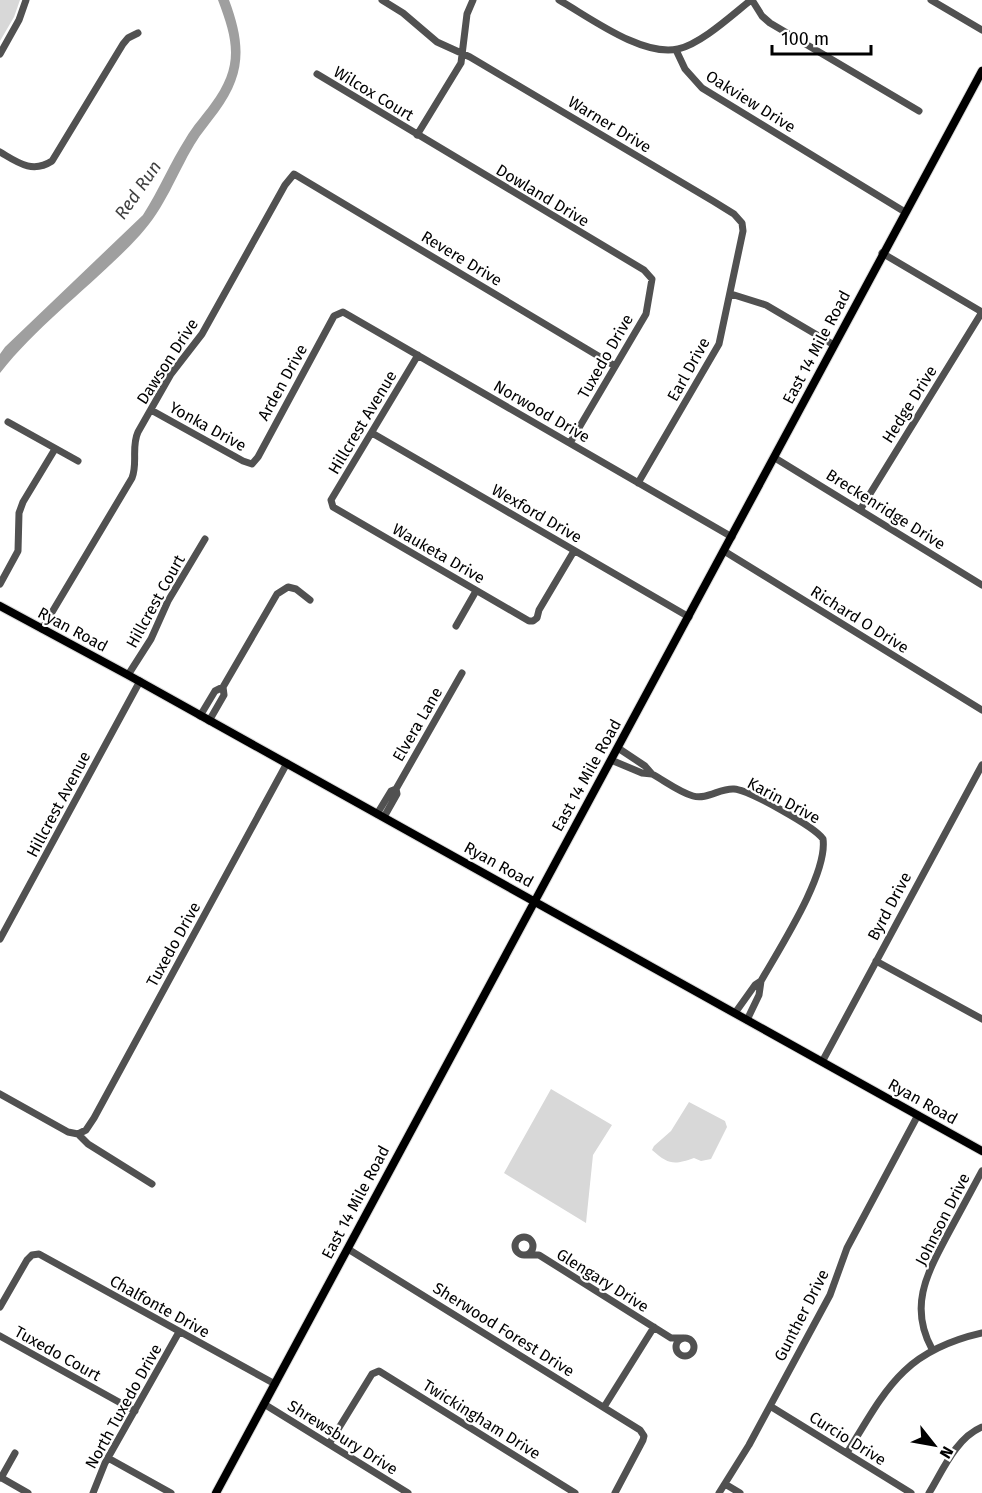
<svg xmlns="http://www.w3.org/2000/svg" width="982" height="1493" viewBox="0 0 982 1493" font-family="'Fira Sans',sans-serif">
  <rect width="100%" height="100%" fill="#fff"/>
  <!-- green -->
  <path fill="#d8d8d8" d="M0,0H20L14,17L0,41Z
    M551,1089L612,1125L593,1155L586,1223L504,1173Z
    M689,1102L725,1121L727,1127L711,1159L701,1161L694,1158C674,1165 669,1165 652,1150L654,1146L671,1131Z"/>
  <!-- water -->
  <path fill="#9f9f9f" d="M218,0H229C245,43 247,73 218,112C210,123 201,133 194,145C176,175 165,208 140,235C96,283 41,321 0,373V354L5,347L143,215C159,190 170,163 186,138C193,126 203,115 211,104C239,66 234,42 218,0Z"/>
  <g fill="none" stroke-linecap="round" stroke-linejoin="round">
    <defs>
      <path id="major" d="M0,606L128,675L982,1151
        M216,1493L982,71"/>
    </defs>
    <!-- major casing -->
    <use href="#major" stroke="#dbdbdb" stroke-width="10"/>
    <!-- minor -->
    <path stroke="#515151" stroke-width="7" d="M382,0L403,13L437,42L470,57L713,201L734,214L742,223L743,231L719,344L638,483
      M559,0C589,17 642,57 678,49C701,44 732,15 751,0
      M752,0L762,16L770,23L919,111
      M931,0L982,30
      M676,50L685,69L702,88L905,212
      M0,54L19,20L26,0
      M317,74L644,270L652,279L646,314L570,443
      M417,135L461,63L467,14L473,0
      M0,152C17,162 32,174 52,161L123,44L128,38L138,33
      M882,253L982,312
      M731,294L766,305L834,345
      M418,355L331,500L333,507L529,621H533L537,618L539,610L574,551
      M151,410L243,461L252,464L258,457L334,316L343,312L732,537
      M8,422L78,461
      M372,433L689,617
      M775,458L982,585
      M860,510L982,312
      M724,551L982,710
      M0,584L18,551L19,513L23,502L55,449
      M456,626L476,591
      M42,629L132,478C138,463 131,447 138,432L171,374L202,334L285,185L294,174L615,366
      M128,675L151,639L168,601L205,539
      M200,716L215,691L223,687
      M209,721L224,695L223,687L277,594L288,587L296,589L310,600
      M611,760L642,773L652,774L645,766L618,748
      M652,774C665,781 679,792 693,796C707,800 720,788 734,789C749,790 815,827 823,839C828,874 779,949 761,981
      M377,814L391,791L396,789L462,673
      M384,817L397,794L396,789
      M0,939L140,681
      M876,961L982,1019
      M735,1013L755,985L761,981L759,995L747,1020
      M822,1062L982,765
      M0,1094L68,1132L78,1134L88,1144L152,1184
      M78,1134L86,1130L94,1118L287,763
      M515 1246a9 9 0 1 1 18 0a9 9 0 1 1-18 0Z
      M348,1249L640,1430L644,1436L643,1440L615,1493
      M527,1255H539L671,1338H683
      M0,1307L27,1260L32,1255L39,1254L275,1384
      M0,1336L135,1411
      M676 1347a9 9 0 1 1 18 0a9 9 0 1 1-18 0Z
      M932,1349C908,1305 928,1272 949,1232C960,1212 971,1191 982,1171
      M264,1404L408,1493
      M770,1406L911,1493
      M604,1407L654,1327
      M329,1444L372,1374L379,1371L575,1493
      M847,1453C886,1389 903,1351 982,1333
      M108,1458L171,1493
      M0,1477L28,1493
      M1,1478L15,1453
      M725,1484L740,1493
      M93,1493L105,1463L179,1332
      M719,1493L749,1445L830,1295L847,1248L918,1115
      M929,1493C943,1470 956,1438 982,1427"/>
    <!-- major -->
    <use href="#major" stroke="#000" stroke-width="8"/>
  </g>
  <g text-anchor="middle" stroke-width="4.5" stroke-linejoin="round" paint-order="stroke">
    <!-- street labels -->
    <g font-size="16" fill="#000" stroke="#fff">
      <text transform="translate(374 93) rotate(31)" y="6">Wilcox Court</text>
      <text transform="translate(751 101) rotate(32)" y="6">Oakview Drive</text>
      <text transform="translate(610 124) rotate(31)" y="6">Warner Drive</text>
      <text transform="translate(543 195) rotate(31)" y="6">Dowland Drive</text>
      <text transform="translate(462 258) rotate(31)" y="6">Revere Drive</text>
      <text transform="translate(816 347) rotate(-62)" y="6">East 14 Mile Road</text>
      <text transform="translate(605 356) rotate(-60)" y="6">Tuxedo Drive</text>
      <text transform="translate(167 361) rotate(-57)" y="6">Dawson Drive</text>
      <text transform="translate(688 369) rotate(-61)" y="6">Earl Drive</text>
      <text transform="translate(282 382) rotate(-61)" y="6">Arden Drive</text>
      <text transform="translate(909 404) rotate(-58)" y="6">Hedge Drive</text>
      <text transform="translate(542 411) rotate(30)" y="6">Norwood Drive</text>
      <text transform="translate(362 422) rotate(-59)" y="6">Hillcrest Avenue</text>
      <text transform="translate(208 426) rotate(29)" y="6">Yonka Drive</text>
      <text transform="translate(886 509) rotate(32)" y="6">Breckenridge Drive</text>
      <text transform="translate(537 513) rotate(30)" y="6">Wexford Drive</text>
      <text transform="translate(439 553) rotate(30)" y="6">Wauketa Drive</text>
      <text transform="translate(155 601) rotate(-61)" y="6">Hillcrest Court</text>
      <text transform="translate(860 619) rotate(32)" y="6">Richard O Drive</text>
      <text transform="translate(73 629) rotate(28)" y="6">Ryan Road</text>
      <text transform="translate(417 724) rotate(-60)" y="6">Elvera Lane</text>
      <text transform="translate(586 775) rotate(-61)" y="6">East 14 Mile Road</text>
      <text transform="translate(784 800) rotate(28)" y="6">Karin Drive</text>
      <text transform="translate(58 804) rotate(-62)" y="6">Hillcrest Avenue</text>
      <text transform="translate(499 864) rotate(29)" y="6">Ryan Road</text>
      <text transform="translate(889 906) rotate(-62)" y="6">Byrd Drive</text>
      <text transform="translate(173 944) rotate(-61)" y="6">Tuxedo Drive</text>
      <text transform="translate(923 1101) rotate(29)" y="6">Ryan Road</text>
      <text transform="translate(355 1202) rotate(-62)" y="6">East 14 Mile Road</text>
      <text transform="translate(942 1219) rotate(-63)" y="6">Johnson Drive</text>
      <text transform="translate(603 1280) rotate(32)" y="6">Glengary Drive</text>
      <text transform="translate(160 1306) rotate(29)" y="6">Chalfonte Drive</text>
      <text transform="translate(801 1315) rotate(-63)" y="6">Gunther Drive</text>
      <text transform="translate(504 1329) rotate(32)" y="6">Sherwood Forest Drive</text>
      <text transform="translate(58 1353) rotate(29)" y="6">Tuxedo Court</text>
      <text transform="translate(123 1406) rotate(-61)" y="6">North Tuxedo Drive</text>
      <text transform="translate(482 1419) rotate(32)" y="6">Twickingham Drive</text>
      <text transform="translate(343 1437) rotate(32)" y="6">Shrewsbury Drive</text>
      <text transform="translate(848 1438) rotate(32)" y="6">Curcio Drive</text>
    </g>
    <!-- water labels -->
    <g font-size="18" font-style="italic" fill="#404040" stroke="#fff">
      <text transform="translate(138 190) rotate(-55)" y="6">Red Run</text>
    </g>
  </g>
  <!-- north arrow -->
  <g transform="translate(934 1445) rotate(121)" stroke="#ffffff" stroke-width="4.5" paint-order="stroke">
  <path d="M0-4.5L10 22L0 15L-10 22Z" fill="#000000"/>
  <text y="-9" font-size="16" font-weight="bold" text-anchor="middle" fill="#000000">N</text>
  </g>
  <!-- scale -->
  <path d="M772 45v9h99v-9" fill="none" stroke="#000000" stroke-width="3"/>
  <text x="781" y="45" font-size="18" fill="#000000" stroke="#ffffff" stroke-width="4.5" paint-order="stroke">100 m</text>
</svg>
